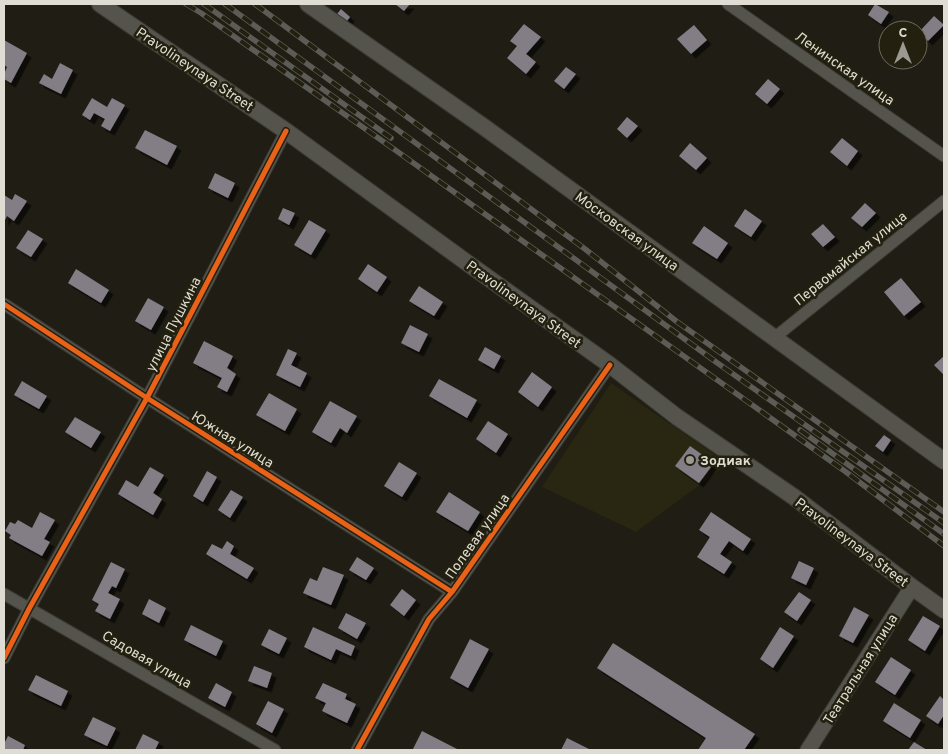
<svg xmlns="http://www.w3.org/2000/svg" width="948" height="754" viewBox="0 0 948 754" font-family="Overpass,sans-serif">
  <defs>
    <filter id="shadow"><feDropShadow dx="4.5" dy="4.5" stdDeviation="0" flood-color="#0009"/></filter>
  </defs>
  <rect width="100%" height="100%" fill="#1f1d14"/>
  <!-- built -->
  <path fill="#292611" d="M611,383L728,464L636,532L542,487Z"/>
  <!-- building -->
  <path fill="#837d85" filter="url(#shadow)" d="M395,4H410L404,11Z
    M875,4L889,12L881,24L868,15Z
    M341,9L350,17L347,21L337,14Z
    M934,16L944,25L928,41L919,32Z
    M524,24L541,37L526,54L536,62L526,74L507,58L517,46L510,41Z
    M694,25L707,40L691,54L677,39Z
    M4,40L27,53L11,83L4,79V74L7,67L4,65Z
    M60,63L73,70L61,94L39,83L44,74L52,79Z
    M566,67L576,74L564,89L554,81Z
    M768,79L780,89L767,104L755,94Z
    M92,98L107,107L112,98L125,105L110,131L101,126L105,119L94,113L90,120L82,115Z
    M627,117L638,126L627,138L617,129Z
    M145,130L177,146L167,165L135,148Z
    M842,138L858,151L847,166L830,152Z
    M690,143L707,158L696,170L679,156Z
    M215,173L235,183L228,198L208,188Z
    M15,194L27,201L14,221L7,216L4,222V195L12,200Z
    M865,203L876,213L862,227L851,218Z
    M283,208L295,213L289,225L278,219Z
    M745,209L762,221L751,237L734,226Z
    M309,220L326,230L311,255L294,245Z
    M823,224L835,237L823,247L811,234Z
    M704,226L728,243L717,259L692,243Z
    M28,230L43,239L31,257L16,248Z
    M368,264L387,277L377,292L358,279Z
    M76,269L109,290L101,303L68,283Z
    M901,278L921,302L904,316L884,292Z
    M419,286L443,302L434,316L409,301Z
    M148,298L164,307L151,330L135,321Z
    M410,325L428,334L419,352L401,343Z
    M204,341L233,356L227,368L236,374L227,392L217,387L222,378L193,363Z
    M485,347L501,356L494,369L478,360Z
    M288,349L297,353L291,365L307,373L300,387L276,375Z
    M944,356V375L934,365Z
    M532,372L552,387L538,407L518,392Z
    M439,379L477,400L467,418L429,396Z
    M22,381L47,396L39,409L14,395Z
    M269,393L297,409L285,431L256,415Z
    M330,401L357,416L347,433L340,428L331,443L312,432Z
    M75,417L101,432L91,448L65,432Z
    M488,421L508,434L496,453L476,439Z
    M884,435L891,440L883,452L875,446Z
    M690,446L714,463L699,483L675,466Z
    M399,462L417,473L402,497L384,486Z
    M150,467L164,475L153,493L162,499L153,515L118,494L126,480L138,487Z
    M207,471L217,477L203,502L193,496Z
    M231,490L243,497L230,518L218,510Z
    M449,492L480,512L468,531L436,512Z
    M40,512L55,520L44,539L50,542L42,556L9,538L11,535L5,531L10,522L15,524L18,520L32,528Z
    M711,512L751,539L743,551L729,541L720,554L732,562L724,574L697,557L710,537L699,530Z
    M227,541L234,546L230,554L254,568L247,579L206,554L212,544L222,549Z
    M357,557L374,568L366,580L349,570Z
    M799,561L814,568L806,585L791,578Z
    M111,562L125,569L116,588L112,586L108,593L120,599L110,619L95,611L99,604L92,600Z
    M323,567L344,575L331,605L303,593L310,578L317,581Z
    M402,589L416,600L404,616L390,605Z
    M799,592L811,600L797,621L784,612Z
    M149,599L166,608L159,623L142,614Z
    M854,607L869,615L853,643L839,636Z
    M346,613L366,623L357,639L338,628Z
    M923,616L940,626L925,651L908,640Z
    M191,625L223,641L216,656L184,640Z
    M313,627L355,646L351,656L336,649L331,660L304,647Z
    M780,627L794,636L773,668L760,659Z
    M269,629L287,638L279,654L261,645Z
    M470,639L489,649L468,688L450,678Z
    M613,643L755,734L744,750H698L706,738L597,668Z
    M891,657L911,670L895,695L875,682Z
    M254,666L272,673L267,688L248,681Z
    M36,675L68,691L61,706L28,690Z
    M216,683L232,692L225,707L208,698Z
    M323,683L347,694L345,699L356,704L347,723L322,711L326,703L315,698Z
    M940,696L944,700V715L938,724L926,716Z
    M268,701L284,709L272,733L256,724Z
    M894,703L921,720L910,738L883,721Z
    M93,717L116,728L107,746L84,735Z
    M422,731L459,750H416L413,749Z
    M143,734L159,742L155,750H135Z
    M8,736L25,745L23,750H4V744Z
    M567,738L591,750H561Z
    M914,742L927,750H908Z"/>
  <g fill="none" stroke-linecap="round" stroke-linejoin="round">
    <defs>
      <path id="minor" d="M728,4L944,156
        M4,304L147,398L452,592
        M774,338L944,201
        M4,594L275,750
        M4,658L29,609L147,398L286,131
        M357,750L429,619L452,592L610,365"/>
      <path id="tertiary" d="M808,750L912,587"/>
      <path id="secondary" d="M100,4L286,131L466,262L610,365L677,417L794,497L912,587L944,610
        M308,4L484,127L944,461"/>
    </defs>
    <!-- minor casing -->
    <use href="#minor" stroke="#3b3a33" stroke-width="13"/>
    <!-- tertiary casing -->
    <use href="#tertiary" stroke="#3b3a33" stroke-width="17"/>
    <!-- secondary casing -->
    <use href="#secondary" stroke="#3b3a33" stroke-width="18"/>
    <!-- minor -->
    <use href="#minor" stroke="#54534c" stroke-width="11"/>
    <!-- tertiary -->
    <use href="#tertiary" stroke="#54534c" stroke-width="15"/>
    <!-- secondary -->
    <use href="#secondary" stroke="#54534c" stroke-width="16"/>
    <defs>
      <path id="rail" d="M186,4L201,13L398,152L846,472L944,546
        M204,4L391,138
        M225,4L716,362L944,523
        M255,4L585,249L676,321L944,512
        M800,430L944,534"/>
    </defs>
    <!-- rail casing -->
    <use href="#rail" stroke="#5c5b55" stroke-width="5.5"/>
    <!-- rail -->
    <use href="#rail" stroke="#232010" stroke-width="4" stroke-dasharray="11" stroke-linecap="butt"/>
    <defs>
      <path id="cycleway" d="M4,304L147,398L452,592
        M4,658L29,609L147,398L286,131
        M357,750L429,619L452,592L610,365"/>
    </defs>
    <!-- cycleway casing -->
    <use href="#cycleway" stroke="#232010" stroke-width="8"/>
    <!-- cycleway -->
    <use href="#cycleway" stroke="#ea6118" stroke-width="5"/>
  </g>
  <!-- markers -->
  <circle fill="#9c9a90" stroke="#232010" stroke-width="2" cx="690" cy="460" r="5"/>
  <g text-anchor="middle" stroke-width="5" stroke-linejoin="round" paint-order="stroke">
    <!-- street labels -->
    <g font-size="14" fill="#dfddd3" stroke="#232010">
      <text transform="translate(845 68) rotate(35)" y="5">Ленинская улица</text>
      <text transform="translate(195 69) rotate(34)" y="5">Pravolineynaya Street</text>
      <text transform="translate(627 231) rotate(36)" y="5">Московская улица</text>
      <text transform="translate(850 258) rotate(-39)" y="5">Первомайская улица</text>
      <text transform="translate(524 304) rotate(36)" y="5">Pravolineynaya Street</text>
      <text transform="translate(173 324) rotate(-63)" y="5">улица Пушкина</text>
      <text transform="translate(233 439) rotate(32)" y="5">Южная улица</text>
      <text transform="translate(477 536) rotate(-55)" y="5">Полевая улица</text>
      <text transform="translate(852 542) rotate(37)" y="5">Pravolineynaya Street</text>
      <text transform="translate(147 659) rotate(30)" y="5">Садовая улица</text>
      <text transform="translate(860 669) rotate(-58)" y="5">Театральная улица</text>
    </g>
    <!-- poi labels -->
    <g font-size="14" font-weight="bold" fill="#dfddd3" stroke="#232010" text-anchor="start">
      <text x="700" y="465">Зодиак</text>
    </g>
  </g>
  <!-- border -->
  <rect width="948" height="754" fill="none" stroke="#dfddd3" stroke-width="10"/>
  <!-- north arrow -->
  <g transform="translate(903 45)"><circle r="24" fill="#232010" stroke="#6e6c5e"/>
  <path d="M0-4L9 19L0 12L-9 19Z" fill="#9c9a90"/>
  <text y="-8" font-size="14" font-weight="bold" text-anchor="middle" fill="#dfddd3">С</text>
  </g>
</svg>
